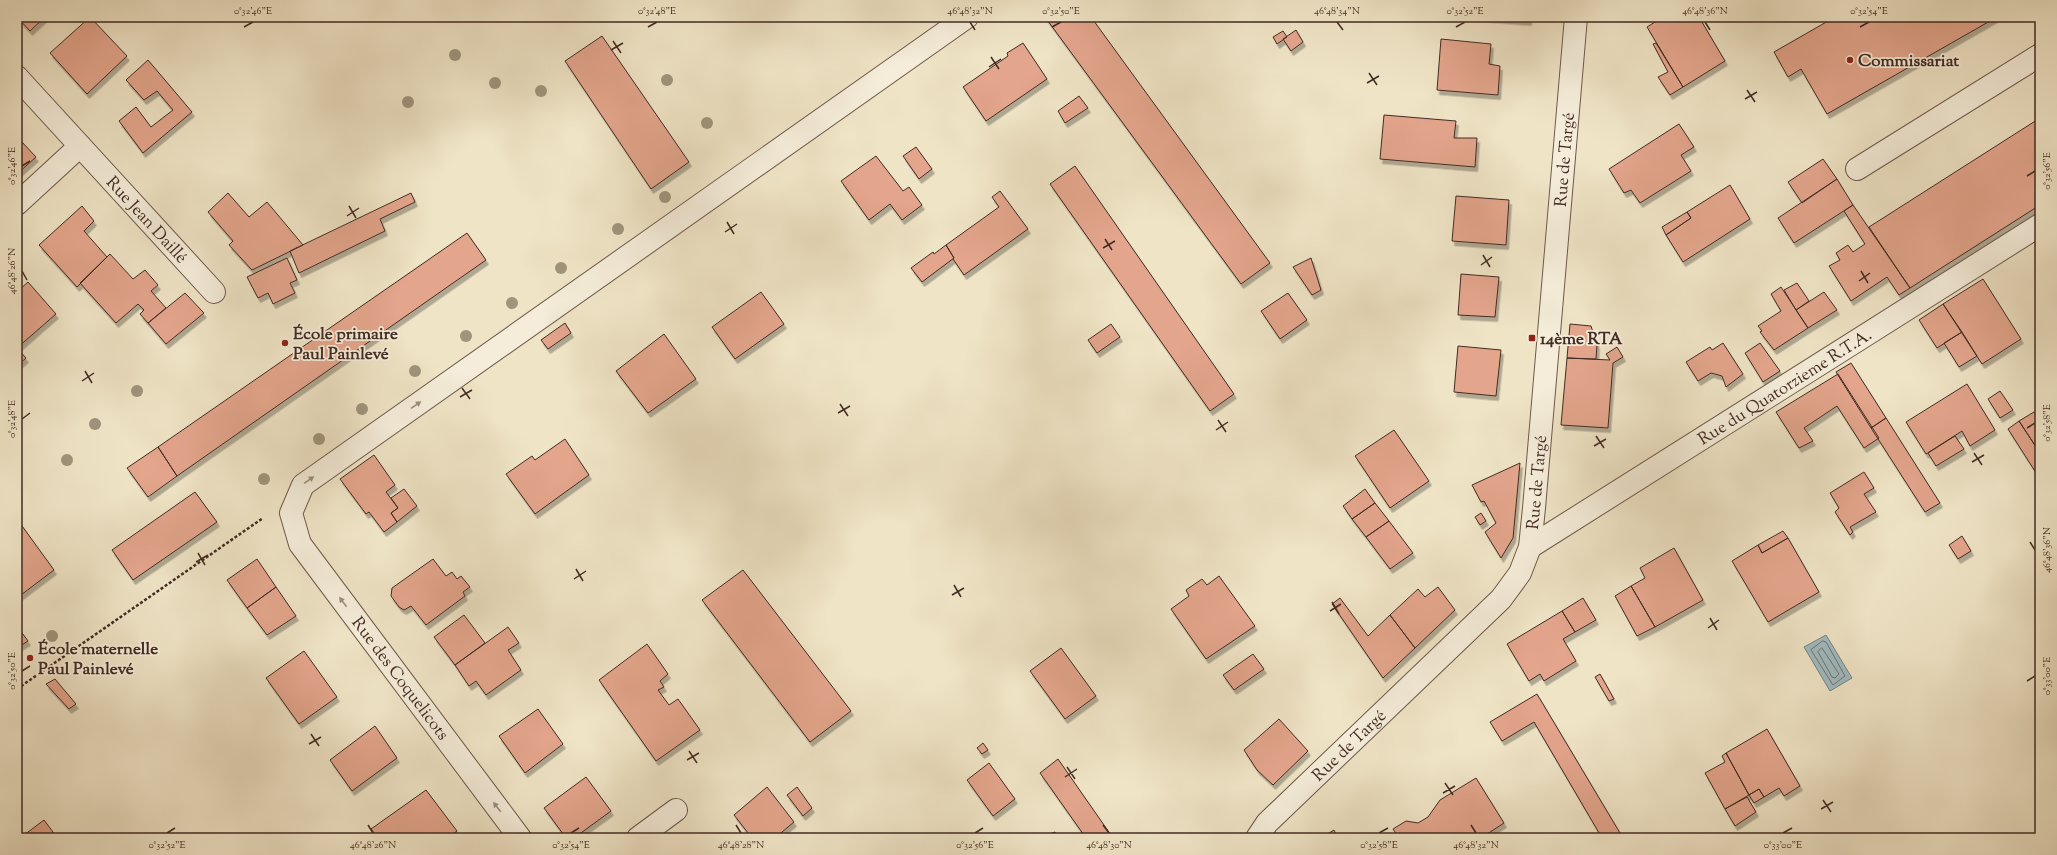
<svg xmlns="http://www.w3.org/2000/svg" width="2057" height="855" viewBox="0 0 2057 855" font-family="'Sorts Mill Goudy',serif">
  <defs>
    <filter id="shadow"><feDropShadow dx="2.5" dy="4.5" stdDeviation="0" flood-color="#0004"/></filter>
  </defs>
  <rect width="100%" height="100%" fill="#efe4c6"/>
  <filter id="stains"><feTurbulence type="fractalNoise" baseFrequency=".005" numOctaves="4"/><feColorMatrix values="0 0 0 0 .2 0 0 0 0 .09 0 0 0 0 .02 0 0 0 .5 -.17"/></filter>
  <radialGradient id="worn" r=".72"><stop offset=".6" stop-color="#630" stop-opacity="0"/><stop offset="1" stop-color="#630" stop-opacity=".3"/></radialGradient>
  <!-- water -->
  <path fill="#a0bbc1" stroke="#7a8182" d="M1826,635L1852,678L1830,691L1804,647Z"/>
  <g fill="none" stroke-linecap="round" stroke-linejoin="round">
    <!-- shore -->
    <path stroke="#717372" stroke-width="1" d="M1823,641L1826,642L1845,676L1833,685L1811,650Z
      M1822,648L1839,674L1835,678L1832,677L1818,652Z"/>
  </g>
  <!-- building -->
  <path fill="#e3a58c" stroke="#422b23" filter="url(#shadow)" d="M17,17H45L30,31Z
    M90,17L127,56L87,94L50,53Z
    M1045,17H1091L1270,263L1241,284Z
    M1478,17H1529V21Z
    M1663,17H1699L1725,61L1683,87L1647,27Z
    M1835,17H1997L1827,114L1801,69L1788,77L1774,52Z
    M1296,30L1303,42L1291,51L1283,39Z
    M1283,31L1287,37L1277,44L1273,37Z
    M602,36L689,162L651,189L565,61Z
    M1441,39L1491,44L1489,64L1500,66L1498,95L1437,90Z
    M1023,43L1047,79L986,121L963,87L1008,56L1007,53Z
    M1656,43L1683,87L1670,95L1658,77L1668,72L1653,44Z
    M148,60L192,112L143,153L119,121L136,107L151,127L173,110L157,91L144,100L126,80Z
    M1079,96L1088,108L1065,123L1058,111Z
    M1384,115L1456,121L1454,138H1477L1475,167L1380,159Z
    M2040,118V205L1910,288L1869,227Z
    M1679,124L1694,147L1681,155L1691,171L1640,203L1631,190L1624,193L1609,169Z
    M17,140L21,141L36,157L17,174Z
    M916,147L932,169L919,179L903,156Z
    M876,156L903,191L909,187L922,205L902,220L890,204L869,220L841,181Z
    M1823,159L1837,179L1802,203L1788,182Z
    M1075,166L1234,394L1210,411L1050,184Z
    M1837,179L1853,205L1794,243L1778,218Z
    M1730,185L1750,219L1683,262L1666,235L1691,218L1687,212Z
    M1000,191L1028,229L964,275L953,259L954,258L946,245L999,207L992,197Z
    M228,193L249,217L267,202L303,245L252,270L229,245L233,241L208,212Z
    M411,193L415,202L380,219L385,231L299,273L290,251Z
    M1456,196L1509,200L1506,245L1452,241Z
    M1853,205L1910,288L1899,295L1887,277L1851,301L1829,266L1840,260L1836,253L1848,245L1853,252L1865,244L1844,211Z
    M82,206L94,221L84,231L107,257L77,287L39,245Z
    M1687,212L1691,218L1666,235L1662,227Z
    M467,233L486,260L177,476L158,447Z
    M946,245L954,258L922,282L911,268L933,252L934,254Z
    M110,254L133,279L145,270L158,285L151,291L166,308L148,323L140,314L144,310L138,304L116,323L80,283Z
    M287,258L297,280L290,283L295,293L273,304L268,293L258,298L247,277Z
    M1311,258L1321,290L1312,295L1293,267Z
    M1461,274L1499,277L1495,317L1458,315Z
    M1983,279L2021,339L1982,364L1943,304Z
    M28,282L56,314L17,348V292Z
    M1797,283L1809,301L1796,310L1784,290Z
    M1781,287L1808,328L1774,350L1760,332L1762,331L1758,326L1781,311L1771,294Z
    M761,292L784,324L735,359L712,327Z
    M1824,292L1837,310L1808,328L1796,310Z
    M185,293L204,313L166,344L148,323Z
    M1288,293L1307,320L1280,339L1261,311Z
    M1943,304L1962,332L1937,348L1919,320Z
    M565,323L571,333L548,349L541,340Z
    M1111,324L1120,337L1097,353L1088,340Z
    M1570,324L1591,326L1597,345L1596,359L1567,358Z
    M1962,332L1977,356L1959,367L1944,343Z
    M664,334L696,379L648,413L616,371Z
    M1723,343L1743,374L1726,387L1722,376L1711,373L1698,381L1686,362L1710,347L1712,350Z
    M1760,343L1780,371L1763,382L1745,353Z
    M1458,346L1501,350L1496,396L1454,392Z
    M1617,347L1623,357L1613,363L1608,428L1561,425L1567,358L1610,360L1606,354Z
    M17,348L26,358L17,366Z
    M1851,363L1886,418L1871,428L1836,372Z
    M1838,374L1879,438L1864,448L1837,406L1804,428L1813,441L1799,448L1776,412Z
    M1967,384L1995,430L1970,446L1962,431L1926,454L1906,422Z
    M2000,391L2013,410L2000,418L1988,399Z
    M2034,412L2040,421V453L2019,421Z
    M1886,418L1940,503L1925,512L1871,428Z
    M2019,421L2040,453V479L2008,429Z
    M1394,430L1429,481L1390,508L1355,456Z
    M1955,436L1964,449L1936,466L1928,453Z
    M565,439L589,475L535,514L506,474L532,456L535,460Z
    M158,447L177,476L148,497L127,468Z
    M374,455L395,485L386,492L398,508L391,513L397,522L384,532L369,512L366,514L340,479Z
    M1520,463L1513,538L1501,558L1485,532L1496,523L1484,501L1481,502L1472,485Z
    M1864,472L1874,488L1864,494L1876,512L1850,527L1853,532L1850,535L1835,512L1839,508L1830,493Z
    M404,489L417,506L397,522L391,513L398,508L391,498Z
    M1365,489L1375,503L1352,519L1343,506Z
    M195,492L217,522L133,580L112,550Z
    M1375,503L1389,521L1366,537L1352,519Z
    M1481,513L1486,521L1480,525L1475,517Z
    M17,519L54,570L17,598Z
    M1389,521L1413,553L1390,569L1366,537Z
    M1783,531L1788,538L1762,553L1758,545Z
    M1962,536L1971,551L1958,559L1949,545Z
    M1788,538L1819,592L1768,622L1732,561L1758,545L1762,553Z
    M1674,548L1703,600L1655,627L1631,586L1645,578L1640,568Z
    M257,559L276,587L247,608L227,580Z
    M433,559L446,576L452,572L457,579L461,576L470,587L463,592L465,596L426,625L411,606L404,610L399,607L391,596L392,588Z
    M743,570L851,711L810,742L702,600Z
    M1219,576L1255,626L1206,659L1171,609L1189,596L1186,590L1202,579L1207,585Z
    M1631,586L1655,627L1637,636L1615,596Z
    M276,587L296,616L267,635L247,608Z
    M1438,587L1455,610L1415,648L1390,615L1418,589L1425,597Z
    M1340,598L1368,636L1390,615L1415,648L1383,678L1332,604Z
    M1583,598L1596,620L1575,632L1562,611Z
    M1562,611L1575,632L1563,639L1576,661L1544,681L1540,674L1529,681L1507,644Z
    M464,615L485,643L455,665L434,637Z
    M17,626L28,641L17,648Z
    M508,627L519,643L508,650L521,670L486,695L476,681L469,686L455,665Z
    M647,644L668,674L660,681L664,687L658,690L669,705L678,699L700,730L656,761L599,680Z
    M1061,648L1096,696L1065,719L1030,671Z
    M304,651L337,697L299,724L266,678Z
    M1253,654L1264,669L1234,690L1223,675Z
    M1600,674L1614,699L1609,701L1595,677Z
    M55,679L76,704L69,709L46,684Z
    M1537,694L1623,838H1602L1534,722L1502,741L1490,722Z
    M538,709L563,744L525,773L499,736Z
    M1279,719L1308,751L1273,785L1257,770L1244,750Z
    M375,726L397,758L352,791L330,760Z
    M1767,729L1800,786L1784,796L1779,788L1764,797L1759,789L1749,795L1726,753Z
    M983,743L988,750L982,754L977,748Z
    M1726,753L1749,795L1725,809L1705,773L1725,762L1722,756Z
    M1058,759L1113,838H1086L1040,773Z
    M989,763L1015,799L993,816L967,780Z
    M586,777L611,811L574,838H566L544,808Z
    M1476,778L1504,823L1481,838H1399L1393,829L1406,821L1418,823L1428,817L1440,800Z
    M767,787L794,822L775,838H752L734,815Z
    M797,787L812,808L803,816L787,795Z
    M1759,789L1764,797L1754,803L1749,795Z
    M426,790L457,831L447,838H378L371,829Z
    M1747,797L1756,812L1735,826L1725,809Z
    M44,820L56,836L53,838H20Z
    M1334,830L1338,838H1321Z
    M1055,832L1058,838H1045L1052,833Z"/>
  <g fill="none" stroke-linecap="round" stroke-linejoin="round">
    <defs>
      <g id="minor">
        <path id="s1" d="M17,77L214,292"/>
        <path d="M1857,169L2040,55"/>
        <path d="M17,204L80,146"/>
        <path id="s2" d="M1530,547L2040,225"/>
        <path d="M520,838L300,544L291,513L303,485L967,17"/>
        <path d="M638,838L676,810"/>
        <path id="s3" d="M1257,838L1267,823L1501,599L1520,573L1530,547L1534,508L1576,17"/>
      </g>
    </defs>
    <!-- minor casing -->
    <use href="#minor" stroke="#6d594c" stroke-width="24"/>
    <!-- path -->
    <path stroke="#422b23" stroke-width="2.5" stroke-dasharray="3 2" stroke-linecap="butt" d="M17,689L263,518"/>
    <!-- minor -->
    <use href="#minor" stroke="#f5edda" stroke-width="22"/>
  </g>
  <!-- trees -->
  <g fill="#9f947c">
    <circle cx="455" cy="55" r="6"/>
    <circle cx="667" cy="80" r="6"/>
    <circle cx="495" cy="83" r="6"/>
    <circle cx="541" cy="91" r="6"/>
    <circle cx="408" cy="102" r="6"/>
    <circle cx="707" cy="123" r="6"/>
    <circle cx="665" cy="197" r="6"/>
    <circle cx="618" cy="229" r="6"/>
    <circle cx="561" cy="268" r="6"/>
    <circle cx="512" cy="303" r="6"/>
    <circle cx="466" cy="336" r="6"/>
    <circle cx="415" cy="371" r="6"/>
    <circle cx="137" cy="391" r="6"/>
    <circle cx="362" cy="409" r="6"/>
    <circle cx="95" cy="424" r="6"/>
    <circle cx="319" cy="439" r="6"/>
    <circle cx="67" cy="460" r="6"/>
    <circle cx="264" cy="479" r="6"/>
    <circle cx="52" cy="636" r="6"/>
  </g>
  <!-- one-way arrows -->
  <defs><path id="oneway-solid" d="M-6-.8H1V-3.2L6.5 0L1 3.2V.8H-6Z"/></defs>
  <g fill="#9c8c7e">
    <use href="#oneway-solid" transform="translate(416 405) rotate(-35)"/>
    <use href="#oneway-solid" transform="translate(309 480) rotate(-35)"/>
    <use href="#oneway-solid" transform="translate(343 602) rotate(-127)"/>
    <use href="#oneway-solid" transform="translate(497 807) rotate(-127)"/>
  </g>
  <!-- ticks -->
  <path fill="none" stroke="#422b23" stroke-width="1.5" d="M970,22L975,30M1337,22L1343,30M1705,22L1710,30M244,27L253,22M648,27L657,22M1052,27L1061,22M1456,27L1465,22M1860,27L1869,22M613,41L621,53M611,50L623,43M991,57L999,69M989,67L1001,59M1369,73L1377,85M1367,83L1379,76M1747,90L1755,102M1745,99L1757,92M22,166L30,161M2027,176L2035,171M349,206L356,218M347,216L359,208M727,222L734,234M725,232L737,224M1105,239L1112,250M1103,248L1115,241M1483,255L1490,267M1481,265L1492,257M22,271L27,280M1861,271L1868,283M1859,281L1870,273M85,371L92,383M82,381L94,373M462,388L470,399M460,397L472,390M840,404L848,416M838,413L850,406M22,419L30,413M1218,420L1226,432M2027,428L2035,423M1216,430L1228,422M1596,436L1604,448M1594,446L1606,439M1974,453L1982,465M1972,462L1984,455M2030,542L2035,550M198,553L205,565M196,562L208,555M576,569L583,581M574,579L586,571M954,585L961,597M952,595L964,588M1332,602L1339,614M1330,611L1341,604M1710,618L1717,630M1708,628L1719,620M22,671L30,666M2027,681L2035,676M311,734L319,746M309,744L321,737M689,751L697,763M687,760L699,753M1067,767L1075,779M1065,777L1077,769M1445,783L1453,795M1443,793L1455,786M1823,800L1831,812M1821,809L1833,802M368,825L373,833M736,825L741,833M1103,825L1109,833M1471,825L1476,833M167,833L175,828M571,833L579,828M975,833L983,828M1379,833L1388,828M1783,833L1792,828"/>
  <!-- markers -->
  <g fill="#8f2418" stroke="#f5edda" stroke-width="1.5">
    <circle cx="1850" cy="60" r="4"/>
    <rect x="1528" y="334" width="8" height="8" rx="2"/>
    <circle cx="285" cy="343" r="4"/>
    <circle cx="30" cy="658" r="4"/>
  </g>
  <g text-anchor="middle" stroke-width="3.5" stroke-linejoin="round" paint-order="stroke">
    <!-- poi labels -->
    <g font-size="17" font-weight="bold" fill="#422b23" stroke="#f5edda" text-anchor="start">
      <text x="1858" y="66">Commissariat</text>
      <text x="293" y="339">École primaire<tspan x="293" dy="20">Paul Painlevé</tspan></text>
      <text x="1540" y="344">14ème RTA</text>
      <text x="38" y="654">École maternelle<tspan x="38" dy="20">Paul Painlevé</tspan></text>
    </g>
    <!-- street labels -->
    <g font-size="17" fill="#422b23" stroke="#f5edda">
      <text dy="6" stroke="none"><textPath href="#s3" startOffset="791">Rue de Targé</textPath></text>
      <text dy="6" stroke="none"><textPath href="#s1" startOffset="193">Rue Jean Daillé</textPath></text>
      <text dy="6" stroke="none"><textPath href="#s2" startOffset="301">Rue du Quatorzieme R.T.A.</textPath></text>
      <text dy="6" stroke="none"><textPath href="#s3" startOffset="467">Rue de Targé</textPath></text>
      <text transform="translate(401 678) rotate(53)" y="6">Rue des Coquelicots</text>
      <text dy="6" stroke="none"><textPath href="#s3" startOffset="131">Rue de Targé</textPath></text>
    </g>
  </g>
  <!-- margin -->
  <rect width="2057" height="855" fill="none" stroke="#efe4c6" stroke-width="44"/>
  <rect x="22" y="22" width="2013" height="811" fill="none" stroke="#422b23" stroke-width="1.5"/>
  <g font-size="10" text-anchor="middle" fill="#422b23">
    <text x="253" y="14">0°32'46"E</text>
    <text x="657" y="14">0°32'48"E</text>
    <text x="970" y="14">46°48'32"N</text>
    <text x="1061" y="14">0°32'50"E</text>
    <text x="1337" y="14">46°48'34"N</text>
    <text x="1465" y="14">0°32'52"E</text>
    <text x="1705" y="14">46°48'36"N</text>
    <text x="1869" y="14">0°32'54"E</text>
    <text transform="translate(11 166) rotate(-90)" y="4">0°32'46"E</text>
    <text transform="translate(2046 171) rotate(-90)" y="4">0°32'56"E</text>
    <text transform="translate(11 271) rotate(-90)" y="4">46°48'26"N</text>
    <text transform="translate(11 419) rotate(-90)" y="4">0°32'48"E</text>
    <text transform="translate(2046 423) rotate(-90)" y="4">0°32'58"E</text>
    <text transform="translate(2046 550) rotate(-90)" y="4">46°48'36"N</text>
    <text transform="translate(11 671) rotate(-90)" y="4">0°32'50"E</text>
    <text transform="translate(2046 676) rotate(-90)" y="4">0°33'00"E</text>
    <text x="167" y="848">0°32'52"E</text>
    <text x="373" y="848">46°48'26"N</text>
    <text x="571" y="848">0°32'54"E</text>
    <text x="741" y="848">46°48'28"N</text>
    <text x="975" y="848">0°32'56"E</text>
    <text x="1109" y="848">46°48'30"N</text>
    <text x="1379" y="848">0°32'58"E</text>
    <text x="1476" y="848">46°48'32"N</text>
    <text x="1783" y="848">0°33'00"E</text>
  </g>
  <rect width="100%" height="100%" filter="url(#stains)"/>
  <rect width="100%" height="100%" fill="url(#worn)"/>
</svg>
